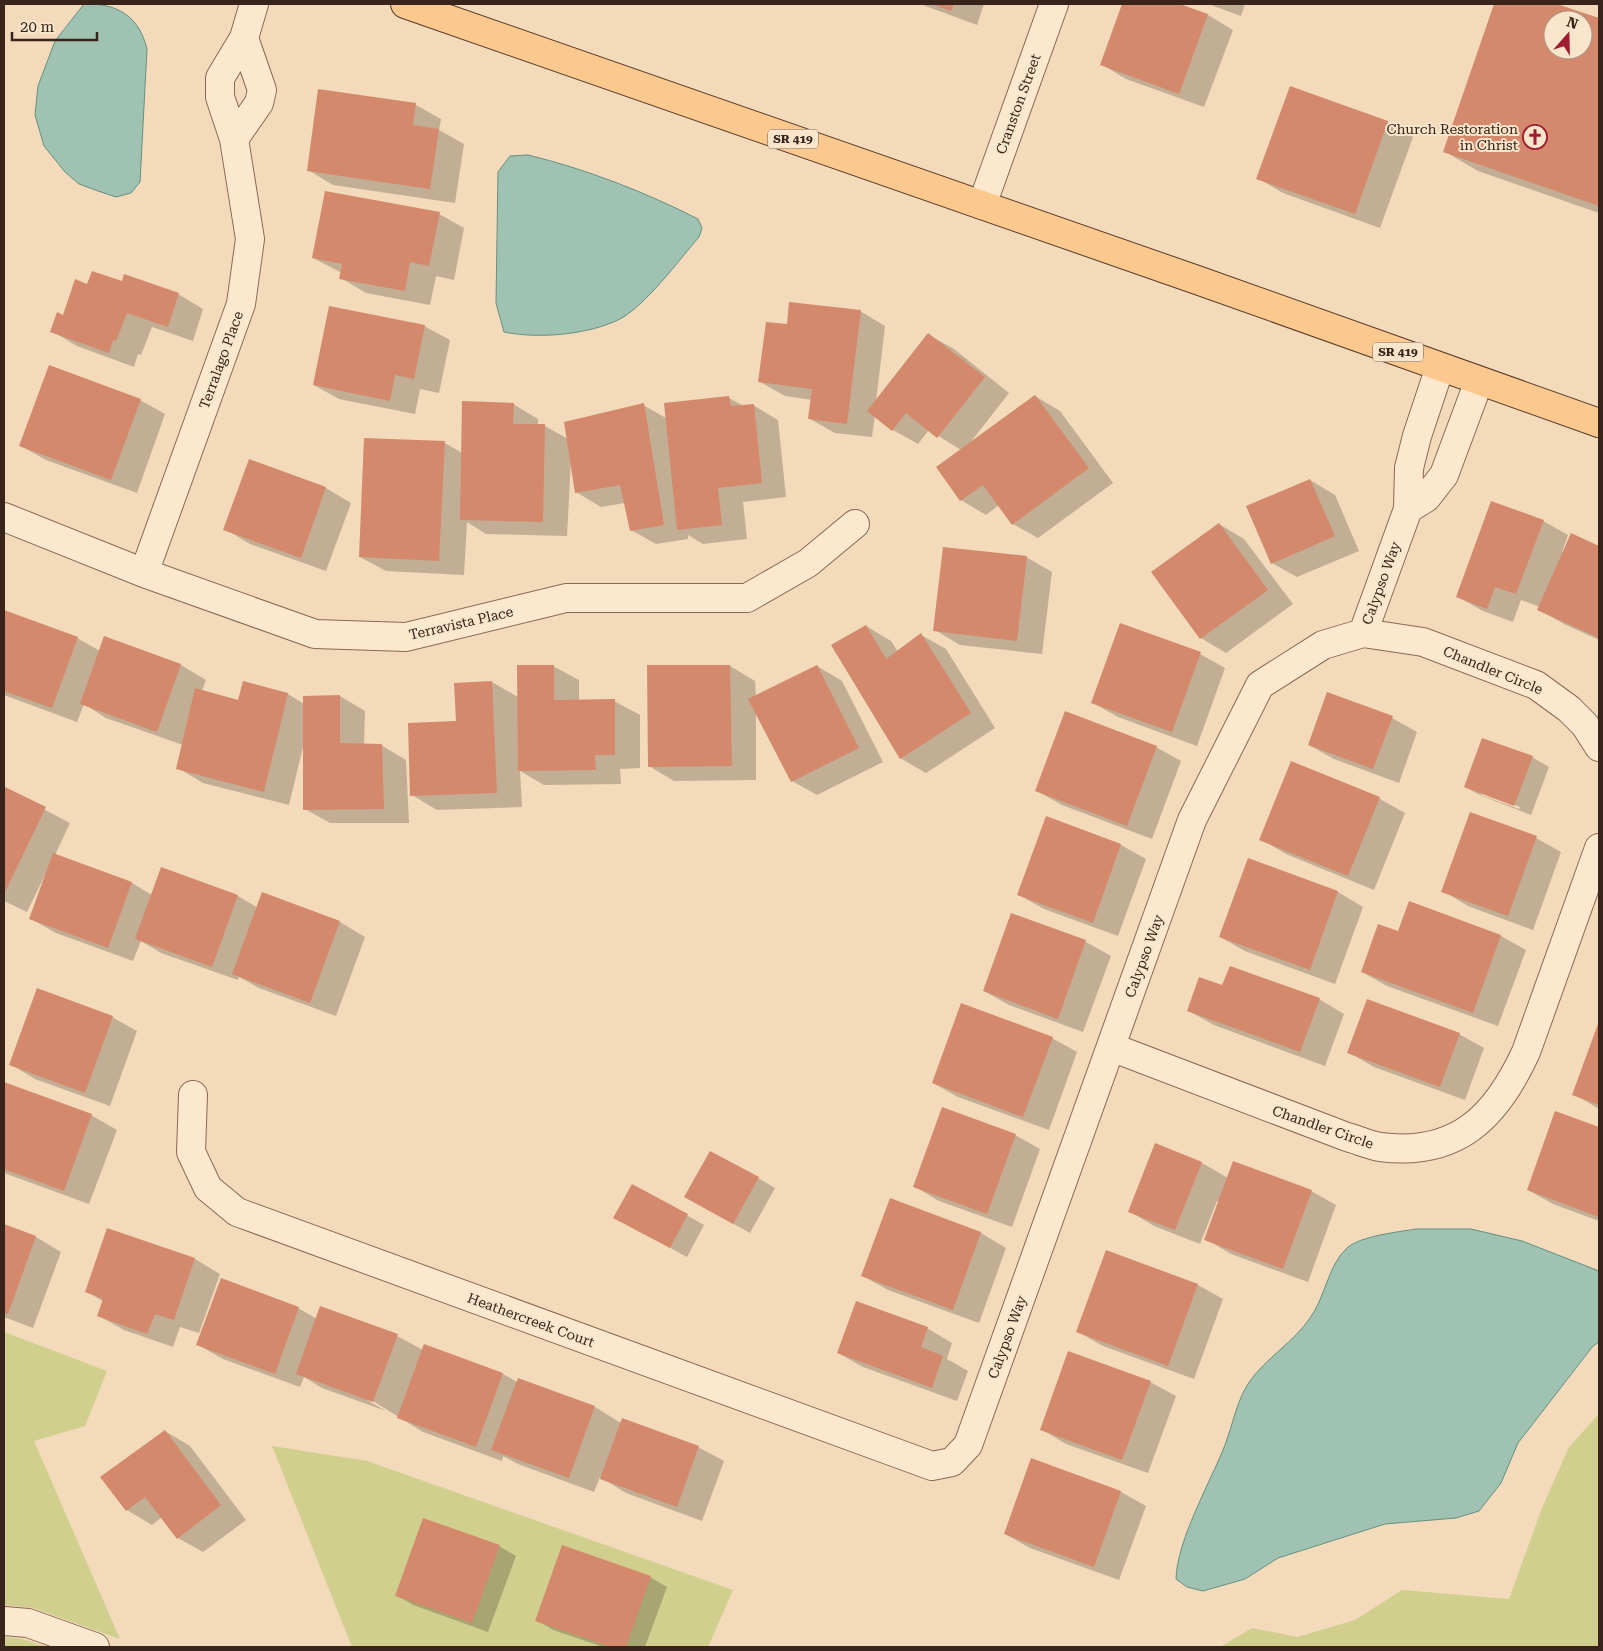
<svg xmlns="http://www.w3.org/2000/svg" width="1603" height="1651" viewBox="0 0 1603 1651" font-family="'Roboto Serif',serif">
  <rect width="100%" height="100%" fill="#f2daba"/>
  <!-- green -->
  <path fill="#d1cf8e" d="M4,1332L107,1371L85,1426L34,1441L120,1639L33,1608L4,1605Z
    M1599,1414V1647H1220L1252,1628L1297,1637L1355,1620L1402,1590L1509,1599L1542,1508L1569,1447Z
    M272,1446L367,1461L733,1590L708,1647H352Z
    M4,1637L23,1639L46,1647H4Z"/>
  <!-- water -->
  <path fill="#9fc2b3" stroke="#669080" d="M84,4C117,3 139,16 147,49L140,182L131,193L116,197L98,191L79,184L65,172L44,146L35,115L38,86L55,41Z
    M528,155C586,169 645,192 698,219L702,228L699,237C679,260 646,305 620,319C588,335 538,339 504,332L496,303L498,172L510,156Z
    M1416,1229H1471L1522,1241L1599,1271V1342L1593,1346L1518,1443L1501,1483L1479,1511L1456,1518L1385,1524L1278,1558L1245,1579L1203,1591L1187,1587L1176,1579C1177,1540 1210,1483 1225,1445C1233,1424 1237,1399 1250,1381C1266,1358 1294,1342 1310,1318C1325,1298 1328,1265 1347,1248C1360,1236 1398,1232 1416,1229Z"/>
  <!-- shadow -->
  <path fill="#0003" fill-rule="evenodd" d="M920,4H984L977,25Z
    M1123,4H1176L1208,15L1233,30L1204,107L1126,79L1101,64Z
    M1208,4H1245L1241,16Z
    M1495,4H1553L1599,20V213L1478,171L1444,151ZM1553,20H1583V50H1553Z
    M1290,88L1388,122L1413,137L1380,228L1283,193L1258,178Z
    M319,90L416,105L441,119L439,130L464,144L455,203L333,185L308,170Z
    M439,214L464,228L454,280L436,276L430,305L366,293L341,278L342,273L313,258Z
    M123,282L178,294L203,309L193,341L152,327L141,355L138,354L134,367L77,346L52,331L64,316Z
    M860,311L885,326L876,402L929,335L954,349L1009,393L970,443L1035,396L1060,411L1113,483L1038,538L1013,524L999,505L986,515L961,500V450L929,430L918,444L893,430L875,415L872,437L835,433L810,419L812,400L785,396L760,382L788,326Z
    M424,326L450,340L439,393L420,389L415,414L339,399L314,385Z
    M729,398L744,406L753,405L778,420L786,497L743,502L747,539L703,544L688,535V539L656,544L631,530L625,503L601,507L576,492L571,460L567,536L486,534L467,522L464,575L386,571L360,557L445,443L462,453L513,404L538,419V425L545,426L568,439L643,405L666,418Z
    M140,400L165,414L137,493L46,460L21,446Z
    M250,461L326,488L351,503L326,571L250,544L225,529Z
    M1310,480L1335,495L1359,551L1297,577L1272,563Z
    M1543,521L1568,535L1562,552H1564L1572,535L1599,547V640L1564,624L1539,610L1540,607L1521,600L1513,622L1483,611L1458,597Z
    M1219,524L1244,539L1293,604L1226,653L1201,638L1153,573Z
    M1026,557L1052,572L1042,654L960,645L935,630Z
    M4,611L77,638L100,651L105,638L181,665L206,680L202,691L239,701L244,682L288,694L304,704L340,696L365,711L364,745H381L406,760L409,823H330L305,809L303,747L289,805L203,783L178,768L183,745L106,718L84,704L77,722L4,695Z
    M866,626L891,641L898,652L921,635L946,649L995,728L926,773L900,758Z
    M1200,654L1225,668L1197,746L1118,717L1093,703Z
    M553,666L579,680V701H614L640,715V768L620,769L621,784L544,785L520,771L522,807L437,810L412,795L457,723L492,682L518,697Z
    M730,666L755,681L756,697L817,666L842,681L883,762L817,795L792,781L756,711V780L674,781L649,766L648,667Z
    M1392,718L1417,732L1399,783L1334,759L1309,745Z
    M1156,747L1181,761L1152,839L1062,805L1037,791Z
    M1532,757L1549,767L1531,815L1482,796L1465,787ZM1481,792L1520,807L1519,809L1481,795Z
    M1292,763L1380,799L1405,813L1374,890L1286,854L1261,839Z
    M5,789L70,823L55,855L132,883L152,895L162,869L238,896L258,908L340,922L365,937L336,1016L259,988L239,977L238,980L161,953L141,941L133,961L56,933L31,919L46,878L44,877L27,912L4,901Z
    M1047,818L1121,845L1146,859L1118,936L1044,909L1019,895Z
    M1536,838L1561,852L1533,930L1468,906L1443,891Z
    M1248,860L1338,892L1363,907L1335,984L1245,951L1220,937Z
    M1012,915L1086,942L1111,956L1083,1032L1009,1005L984,991Z
    M1399,933L1501,936L1526,950L1498,1026L1387,986L1362,972Z
    M1223,987L1319,999L1344,1014L1325,1066L1214,1025L1189,1011Z
    M112,1017L137,1031L110,1106L35,1079L10,1064Z
    M1599,1024V1109L1574,1094Z
    M1459,1034L1484,1048L1465,1100L1374,1067L1348,1052Z
    M1052,1038L1077,1052L1049,1130L958,1097L933,1083Z
    M4,1083L91,1115L117,1130L89,1204L4,1173Z
    M1556,1113L1599,1128V1221L1553,1204L1528,1190Z
    M1015,1135L1040,1149L1012,1227L939,1201L914,1186Z
    M1156,1145L1202,1163L1228,1178L1311,1191L1336,1205L1308,1282L1231,1254L1206,1239L1220,1202L1217,1201L1200,1244L1154,1226L1129,1211Z
    M758,1178L775,1188L750,1233L685,1197Z
    M633,1185L704,1225L687,1257L632,1227Z
    M890,1200L981,1233L1006,1248L979,1323L888,1290L863,1276Z
    M4,1225L36,1237L61,1252L33,1328L4,1317Z
    M108,1229L195,1259L220,1274L199,1333L180,1327L173,1347L124,1330L99,1316L104,1302L86,1291Z
    M1198,1285L1223,1299L1194,1379L1103,1346L1078,1332Z
    M298,1308L317,1319L397,1336L423,1350L425,1346L503,1374L517,1382L518,1380L595,1407L621,1423L698,1447L724,1461L702,1521L626,1493L600,1477L594,1492L518,1464L503,1456L502,1461L423,1432L368,1398L367,1400L386,1411L322,1388L304,1377L300,1387L223,1359L198,1345Z
    M927,1328L952,1343L947,1359L968,1371L957,1401L863,1367L838,1353Z
    M1150,1382L1176,1396L1148,1473L1066,1444L1041,1429Z
    M165,1431L190,1446L246,1520L203,1552L178,1538L162,1517L152,1525L127,1510Z
    M1032,1460L1121,1492L1146,1506L1119,1580L1030,1548L1005,1534Z
    M499,1546L516,1556L488,1632L413,1605L396,1595Z
    M650,1577L667,1587L645,1647H603L553,1630L537,1620Z"/>
  <!-- building -->
  <path fill="#d4896c" fill-rule="evenodd" d="M932,4H954L951,11Z
    M1122,4H1180L1208,14L1179,94L1100,65Z
    M1494,4H1557L1599,18V206L1443,152ZM1553,20H1583V50H1553Z
    M1290,86L1388,121L1355,214L1256,179Z
    M318,89L416,103L413,125L439,129L430,189L307,171Z
    M325,191L440,212L429,266L410,262L405,291L339,279L342,264L312,258Z
    M92,271L122,281L124,274L179,293L168,327L127,313L116,341L113,340L109,353L50,332L57,312L63,315L75,279L87,284Z
    M789,302L861,310L847,424L808,419L812,389L758,382L766,322L787,324Z
    M329,306L425,325L414,379L395,375L390,401L313,385Z
    M928,333L985,377L937,438L906,413L892,431L867,411Z
    M49,365L141,399L111,480L19,446Z
    M1035,395L1089,468L1012,525L983,485L960,501L936,467Z
    M729,396L731,406L754,404L762,483L718,488L722,525L677,530L664,403Z
    M462,401L514,403L513,424H545L543,522L460,520Z
    M644,403L664,525L630,531L620,485L575,493L564,422Z
    M364,438L445,441L439,561L359,557Z
    M249,459L326,487L301,558L223,530Z
    M1310,479L1335,536L1271,564L1246,506Z
    M1491,501L1544,520L1516,594L1495,587L1487,609L1456,597Z
    M1219,523L1268,590L1200,639L1151,572Z
    M1571,533L1599,546V638L1537,610Z
    M943,547L1027,556L1017,641L933,631Z
    M4,610L78,637L52,708L4,691Z
    M1120,623L1201,652L1172,732L1091,703Z
    M866,625L886,659L921,633L971,713L900,759L831,645Z
    M104,636L181,664L157,732L80,704Z
    M517,665H554V700L615,699V755H595L596,770L518,771Z
    M647,665H730L732,766L648,767Z
    M817,665L859,748L791,782L748,699Z
    M243,681L288,693L264,792L176,769L195,688L238,700Z
    M492,681L497,793L410,796L408,723L456,721L454,683Z
    M1327,692L1393,716L1373,769L1308,745Z
    M340,695V743L382,744L384,809L303,810V696Z
    M1065,711L1157,746L1127,826L1035,791Z
    M1482,738L1533,756L1514,806L1464,787Z
    M1291,761L1380,797L1348,876L1259,840Z
    M5,787L46,807L4,894V789Z
    M1470,812L1537,836L1508,916L1441,892Z
    M1046,816L1121,844L1093,923L1017,895Z
    M53,853L132,882L108,948L29,919Z
    M1248,858L1338,891L1310,970L1219,937Z
    M161,867L238,895L212,967L135,939Z
    M262,892L340,921L310,1003L232,974Z
    M1409,901L1501,935L1473,1013L1361,972L1378,924L1398,931Z
    M1011,913L1086,940L1058,1019L983,991Z
    M1230,966L1320,998L1300,1052L1187,1011L1199,977L1222,985Z
    M37,988L113,1016L85,1093L9,1065Z
    M1367,999L1460,1033L1440,1087L1347,1053Z
    M961,1003L1053,1037L1023,1117L932,1083Z
    M1599,1021V1105L1572,1095Z
    M4,1082L92,1114L64,1191L4,1169Z
    M942,1107L1016,1134L987,1214L913,1187Z
    M1555,1111L1599,1127V1217L1527,1190Z
    M1155,1143L1202,1162L1175,1230L1128,1212Z
    M710,1151L759,1177L733,1224L684,1197Z
    M1233,1161L1312,1190L1283,1269L1204,1240Z
    M632,1184L688,1214L670,1248L613,1218Z
    M890,1198L981,1232L953,1310L861,1276Z
    M4,1224L36,1236L8,1314L4,1313Z
    M107,1228L195,1258L174,1320L155,1314L147,1334L97,1316L103,1299L85,1292Z
    M1106,1250L1198,1284L1168,1366L1076,1332Z
    M221,1278L299,1307L275,1374L196,1345Z
    M856,1301L928,1327L921,1347L943,1356L932,1388L837,1353Z
    M320,1306L398,1334L373,1402L296,1374Z
    M424,1344L503,1373L476,1447L397,1418Z
    M1068,1351L1151,1381L1122,1460L1040,1430Z
    M518,1378L595,1406L569,1478L491,1450Z
    M622,1418L699,1446L677,1507L600,1479Z
    M165,1430L221,1505L177,1539L145,1497L126,1511L100,1477Z
    M1031,1458L1121,1491L1094,1567L1004,1534Z
    M423,1518L500,1545L472,1623L395,1596Z
    M562,1545L651,1576L626,1647H611L535,1621Z"/>
  <g fill="none" stroke-linecap="round" stroke-linejoin="round">
    <defs>
      <path id="street" d="M234,139L259,103L262,90L244,38
        M982,205L1054,4
        M1408,509L1426,498L1444,475L1479,381
        M4,517L144,573L315,634L406,637L566,598H747L808,563L855,524
        M144,573L241,304L250,239L234,139L220,97V78L244,38L254,4
        M1363,633L1408,509L1409,468L1417,436L1440,367
        M1111,1047L1347,1137C1358,1140 1369,1145 1380,1147C1457,1157 1496,1117 1526,1052L1599,848
        M193,1095L191,1152L208,1188L237,1212L932,1466L952,1462L968,1445L1192,820L1260,685L1323,645L1363,633L1423,642L1536,685L1569,709L1585,725L1599,747
        M4,1621L28,1623L95,1647"/>
      <path id="primary" d="M405,4L1197,280L1599,423"/>
    </defs>
    <!-- street casing -->
    <use href="#street" stroke="#8b6953" stroke-width="30"/>
    <!-- primary casing -->
    <use href="#primary" stroke="#573828" stroke-width="30"/>
    <!-- street -->
    <use href="#street" stroke="#fce8ce" stroke-width="28"/>
    <!-- primary -->
    <use href="#primary" stroke="#fbc98d" stroke-width="28"/>
  </g>
  <!-- icons -->
  <defs>
    <symbol id="church-ring" viewBox="-11 -11 22 22"><circle r="9.5" fill="#f9e5cb" stroke="#9f1d30" stroke-width="1.5"/><path d="M-1.2-6h2.4v3.5h3.3v2.4h-3.3V6h-2.4V-.1h-3.3v-2.4h3.3Z" fill="#9f1d30"/></symbol>
  </defs>
  <g fill-rule="evenodd">
    <use href="#church-ring" x="1521" y="123" width="28" height="28"/>
  </g>
  <g text-anchor="middle" stroke-width="4" stroke-linejoin="round" paint-order="stroke">
    <!-- shield labels -->
    <g fill="#f9e5cb" stroke="#725e4f" stroke-width="1">
      <rect x="768" y="129.5" width="50" height="19" rx="4"/>
      <rect x="1373" y="342.5" width="50" height="19" rx="4"/>
    </g>
    <g font-size="12" font-weight="bold" fill="#38241a">
      <text x="793" y="143">SR 419</text>
      <text x="1398" y="356">SR 419</text>
    </g>
    <!-- street labels -->
    <g font-size="14" fill="#38241a" stroke="#f9e5cb">
      <text transform="translate(1018 104) rotate(-70)" y="5">Cranston Street</text>
      <text transform="translate(221 360) rotate(-70)" y="5">Terralago Place</text>
      <text transform="translate(1381 583) rotate(-70)" y="5">Calypso Way</text>
      <text transform="translate(461 623) rotate(-13)" y="5">Terravista Place</text>
      <text transform="translate(1493 670) rotate(22)" y="5">Chandler Circle</text>
      <text transform="translate(1144 956) rotate(-70)" y="5">Calypso Way</text>
      <text transform="translate(1323 1127) rotate(19)" y="5">Chandler Circle</text>
      <text transform="translate(531 1320) rotate(20)" y="5">Heathercreek Court</text>
      <text transform="translate(1007 1337) rotate(-70)" y="5">Calypso Way</text>
    </g>
    <!-- poi labels -->
    <g font-size="14" fill="#38241a" stroke="#f9e5cb" text-anchor="end">
      <text x="1518" y="134">Church Restoration<tspan x="1518" dy="16">in Christ</tspan></text>
    </g>
  </g>
  <!-- border -->
  <rect width="1603" height="1651" fill="none" stroke="#38241a" stroke-width="10"/>
  <!-- north arrow -->
  <g transform="translate(1568 35) rotate(20)"><circle r="24" fill="#f9e5cb" stroke="#ac9884"/>
  <path d="M0-4L9 19L0 12L-9 19Z" fill="#9f1d30"/>
  <text y="-8" font-size="14" font-weight="bold" text-anchor="middle" fill="#38241a">N</text>
  </g>
  <!-- scale -->
  <path d="M12 32v8h85v-8" fill="none" stroke="#38241a" stroke-width="2.5"/>
  <text x="20" y="32" font-size="15" fill="#38241a" stroke="#f9e5cb" stroke-width="4" paint-order="stroke">20 m</text>
</svg>
